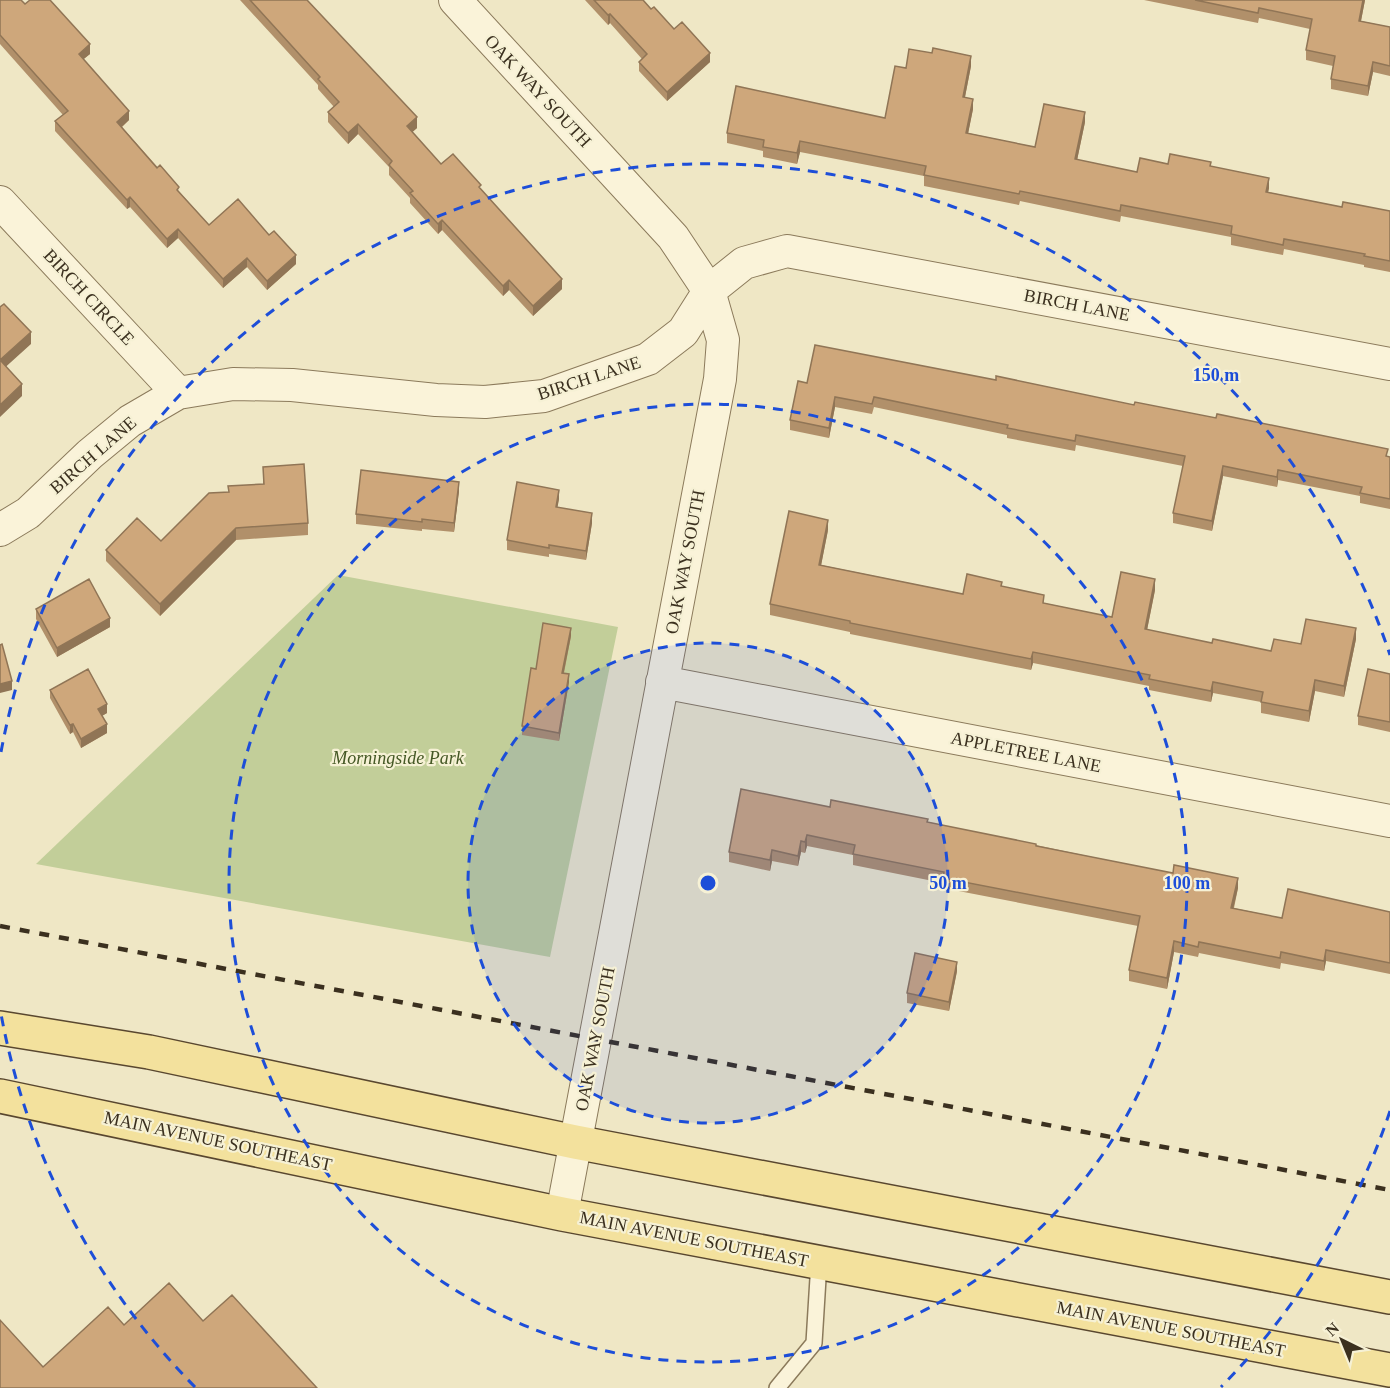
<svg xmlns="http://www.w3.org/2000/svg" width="1390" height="1388" viewBox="0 0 1390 1388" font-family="Georgia,serif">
  <rect width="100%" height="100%" fill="#efe7c5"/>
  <!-- green -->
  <path fill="#c2ce99" d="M338,575L618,627L550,957L36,864Z"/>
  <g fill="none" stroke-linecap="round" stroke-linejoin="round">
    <defs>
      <path id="lane" d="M777,1388L814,1343L819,1262"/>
      <path id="street" d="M455,0L673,237L709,291L723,340L720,379L562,1214
        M0,202L178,393
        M0,530L28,513L90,454L130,421L178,393L233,384L292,385L436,400L485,402L544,396L648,359L683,332L709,291L744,263L787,251L1390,364
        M662,682L1390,821"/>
      <path id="primary" d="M0,1028L149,1052L575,1142L1390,1297
        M0,1096L562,1214L1390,1370"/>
    </defs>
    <!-- lane casing -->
    <use href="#lane" stroke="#8b7a5b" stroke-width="18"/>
    <!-- street casing -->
    <use href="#street" stroke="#8b7a5b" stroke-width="34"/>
    <!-- primary casing -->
    <use href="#primary" stroke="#59472f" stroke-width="36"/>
    <!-- lane -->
    <use href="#lane" stroke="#faf3d9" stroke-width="15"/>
    <!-- street -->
    <use href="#street" stroke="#faf3d9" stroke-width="32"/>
    <!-- primary -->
    <use href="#primary" stroke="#f3e19d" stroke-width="33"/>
    <!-- rail -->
    <path stroke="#3b301f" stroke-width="4.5" stroke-dasharray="10 10" stroke-linecap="butt" d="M0,926L1390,1190"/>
  </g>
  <!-- wall -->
  <path fill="#b1906a" d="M0,0L25,4L90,54L83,59L129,120L122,127L209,225L296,264L267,290L247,267L223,288L178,238L167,248L130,207L127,209L55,131V121L63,115L0,44Z
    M240,0H307L417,128L412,132L441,164L481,190L562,289L533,316L509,290L503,296L442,230L438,234L410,203V198L389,175V167L358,134L348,144L328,122V112L334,107L318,89V85Z
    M585,0H643L651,9L710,62L667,101L639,71V62L642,59L610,23L608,25Z
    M1144,0H1365L1361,21L1390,27V76L1373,72L1368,96L1331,89V79L1333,66L1306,60V50L1310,29L1259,18L1258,23Z
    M971,66L965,97L973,109L968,133L1035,147L1085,122L1077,160L1137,172L1168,164L1211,166L1269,188L1268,192L1342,207L1390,211V272L1364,267V265L1284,249L1283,255L1231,245V237L1121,216L1120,222L1020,201L1019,205L924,186V176L800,152L797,164L763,157V151L727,143V133L885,118L906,68Z
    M996,380L1134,405L1390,457V509L1360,503V496L1278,480L1277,487L1223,476L1212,531L1173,523V513L1183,466L1076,445L1075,451L1007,438V435L874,407L872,414L835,407L829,438L790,430V420L807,383Z
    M263,467L308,523V535L236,540L160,616L106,561V550L161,541L228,492L263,484Z
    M459,491L454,532L422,529V531L356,524V514Z
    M559,499L557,507L592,523L586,560L549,554V557L507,550V540Z
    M828,530L821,565L963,594L1002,586L1044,603L1112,617L1155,590L1147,630L1212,643L1271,651L1301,644L1356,639L1344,697L1315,691L1309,722L1261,713V702L1213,693L1211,702L1149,690V686L1033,663L1031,670L850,634V632L770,615V604Z
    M36,609L110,627L57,657L36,619Z
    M571,636L564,673L569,682L559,741L522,735V726L536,669Z
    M1390,674V732L1358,725V716Z
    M50,690L107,713L102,716L107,733L81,748L73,732L70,734L50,698Z
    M830,807L928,822L1238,888L1234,908L1282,918L1390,912V974L1326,961L1324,971L1281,963L1280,969L1199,953L1198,957L1174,952L1167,989L1129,981V970L1138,926L943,888V883L853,865V855L807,846L805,853L801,852L798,866L772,861L770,871L729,862V852Z
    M957,971L949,1011L907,1003V993Z"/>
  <!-- shaded-wall -->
  <path fill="#907556" d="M1363,0H1365L1359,31V21Z
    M610,14V23L608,25V15Z
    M90,44V54L79,63V54Z
    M710,53V62L667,101V92Z
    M971,56V66L963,107V97Z
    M1373,62V72L1368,96V86Z
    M973,99V109L966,144V133Z
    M129,111V120L117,131V122Z
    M1085,112V122L1075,170V159Z
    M417,117V128L407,137V126Z
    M358,124V134L348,144V133Z
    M800,141V152L797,164V153Z
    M1269,178V188L1266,202V192Z
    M130,197V207L127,209V200Z
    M442,220V230L438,234V224Z
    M178,229V238L167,248V239Z
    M296,255V264L267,290V281Z
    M247,258V267L223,288V279Z
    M562,279V289L533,316V306Z
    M509,280V290L503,296V286Z
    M31,332V344L0,372V360Z
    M22,384V396L0,417V405Z
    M835,397V407L829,438V428Z
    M1223,466V476L1212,531V521Z
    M1278,470V480L1277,487V477Z
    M459,482V491L454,532V523Z
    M559,490V499L556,516V507Z
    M592,513V523L586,560V551Z
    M828,520V530L819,576V565Z
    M236,528V540L160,616V604Z
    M1155,579V590L1145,640V629Z
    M110,618V627L57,657V648Z
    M571,628V636L562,681V673Z
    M1356,628V639L1344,697V686Z
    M1033,652V663L1031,670V659Z
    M569,674V682L559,741V733Z
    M1315,680V691L1309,722V711Z
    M12,681V690L0,693V684Z
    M1213,682V693L1211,702V691Z
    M107,704V713L98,718V709Z
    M73,724V732L70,734V725Z
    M107,724V733L81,748V739Z
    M807,835V846L805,853V842Z
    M801,841V852L798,866V856Z
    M772,850V861L770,871V860Z
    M1238,878V888L1231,918V908Z
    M1174,941V952L1167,989V978Z
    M1326,950V961L1324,971V961Z
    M957,962V971L949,1011V1002Z"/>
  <!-- building -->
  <path fill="#cea77b" stroke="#907556" stroke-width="1.5" d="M0,0H21L25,4L30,0H50L90,44L79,54L129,111L117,122L157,168L160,165L179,187L177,190L209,225L238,199L269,235L274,231L296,255L267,281L247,258L223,279L178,229L167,239L130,197L127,200L55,121L68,111L0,35Z
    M250,0H307L417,117L407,126L441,164L453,154L481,185L479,187L562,279L533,306L509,280L503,286L442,220L438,224L410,193L413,191L389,165L392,161L358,124L348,133L328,112L339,102L318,79L320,77Z
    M594,0H643L651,9L654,7L674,29L682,22L710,53L667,92L639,62L647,54L610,14L608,15Z
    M1195,0H1363L1359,21L1390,27V66L1373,62L1368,86L1331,79L1335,56L1306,50L1312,19L1259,8L1258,13Z
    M933,48L971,56L963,97L973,99L966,133L1035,147L1044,104L1085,112L1075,159L1137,172L1140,158L1168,164L1170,154L1211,162L1210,166L1269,178L1266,192L1342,207L1343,202L1390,211V261L1364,256L1365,254L1284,239L1283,245L1231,234L1232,226L1121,205L1120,211L1020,191L1019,194L924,175L926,166L800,141L797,153L763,147L764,140L727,133L736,86L885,118L895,66L906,68L909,49L932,53Z
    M4,304L31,332L0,360L22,384L0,405V307Z
    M815,345L996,380V376L1134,405L1135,402L1216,418L1217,414L1388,449L1386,456L1390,457V499L1360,493L1362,487L1278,470L1277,477L1223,466L1212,521L1173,513L1185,456L1076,435L1075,441L1007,428L1008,425L874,397L872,404L835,397L829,428L790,420L798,381L807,383Z
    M304,464L308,523L236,528L160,604L106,550L137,518L161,541L209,493L229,492L228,486L264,484L263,467Z
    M361,470L459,482L454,523L422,519V522L356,514Z
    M517,482L559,490L556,507L592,513L586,551L549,545V548L507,540Z
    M789,511L828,520L819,565L963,594L967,574L1002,582L1001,586L1044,595L1043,603L1112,617L1121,572L1155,579L1145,629L1212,643L1213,639L1271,651L1274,639L1301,644L1306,619L1356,628L1344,686L1315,680L1309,711L1261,702L1263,692L1213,682L1211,691L1149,679L1150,675L1033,652L1031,659L850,623V621L770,604Z
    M89,579L110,618L57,648L36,609Z
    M543,623L571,628L562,673L569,674L559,733L522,726L531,668L536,669Z
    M2,644L12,681L0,684V645Z
    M88,669L107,704L98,709L107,724L81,739L73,724L70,725L50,690Z
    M1368,669L1390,674V722L1358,716Z
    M741,789L830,807L831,800L928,819L927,822L1036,844V846L1173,873L1174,865L1238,878L1231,908L1282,918L1288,889L1390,912V963L1326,950L1324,961L1281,952L1280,958L1199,942L1198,947L1174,941L1167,978L1129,970L1140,916L943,878L944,872L853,854L855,845L807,835L805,842L801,841L798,856L772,850L770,860L729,852Z
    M915,953L957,962L949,1002L907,993Z
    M169,1283L203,1321L232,1295L317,1388H0V1320L43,1367L108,1307L124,1325Z"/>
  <!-- distance rings -->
  <circle cx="708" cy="883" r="240" fill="#1d4ed8" fill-opacity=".12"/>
  <g fill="none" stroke="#1d4ed8" stroke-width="3" stroke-dasharray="10 8">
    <circle cx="708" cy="883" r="240"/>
    <circle cx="708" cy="883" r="479"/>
    <path d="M1390 1111A719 719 0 0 1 1221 1387M195 1387A719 719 0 0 1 1 1014M1 752A719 719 0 0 1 1390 655"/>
  </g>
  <g text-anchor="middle" stroke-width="4.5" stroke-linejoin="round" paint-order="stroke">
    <!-- street labels -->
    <g font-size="18" fill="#3b301f" stroke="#f6f1d5">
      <text transform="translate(538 91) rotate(47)" y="6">OAK WAY SOUTH</text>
      <text transform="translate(89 297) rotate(47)" y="6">BIRCH CIRCLE</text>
      <text transform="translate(1077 305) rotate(11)" y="6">BIRCH LANE</text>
      <text transform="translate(589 378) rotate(-18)" y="6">BIRCH LANE</text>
      <text transform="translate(93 455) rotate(-41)" y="6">BIRCH LANE</text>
      <text transform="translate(685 562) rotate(-79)" y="6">OAK WAY SOUTH</text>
      <text transform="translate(1026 752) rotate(11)" y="6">APPLETREE LANE</text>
      <text transform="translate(595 1039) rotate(-79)" y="6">OAK WAY SOUTH</text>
      <text transform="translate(218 1141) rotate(12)" y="6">MAIN AVENUE SOUTHEAST</text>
      <text transform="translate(694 1239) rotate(11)" y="6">MAIN AVENUE SOUTHEAST</text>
      <text transform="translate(1171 1329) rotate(11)" y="6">MAIN AVENUE SOUTHEAST</text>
    </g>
    <!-- park labels -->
    <g font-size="18" font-style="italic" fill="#455825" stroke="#f6f1d5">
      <text x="398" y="764">Morningside Park</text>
    </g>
  </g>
  <circle cx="708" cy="883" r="9" fill="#1d4ed8" stroke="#f6f1d5" stroke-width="3"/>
  <g font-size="18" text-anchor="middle" font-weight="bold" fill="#1d4ed8" stroke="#f6f1d5" stroke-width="4.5" stroke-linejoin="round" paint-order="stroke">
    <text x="1216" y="381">150 m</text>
    <text x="948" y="889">50 m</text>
    <text x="1187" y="889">100 m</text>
  </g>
  <!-- north arrow -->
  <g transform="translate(1342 1340) rotate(317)" stroke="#f6f1d5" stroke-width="4.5" paint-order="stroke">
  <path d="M0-4.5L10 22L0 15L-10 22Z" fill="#3b301f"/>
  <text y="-9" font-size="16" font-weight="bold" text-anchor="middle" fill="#3b301f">N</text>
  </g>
</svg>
